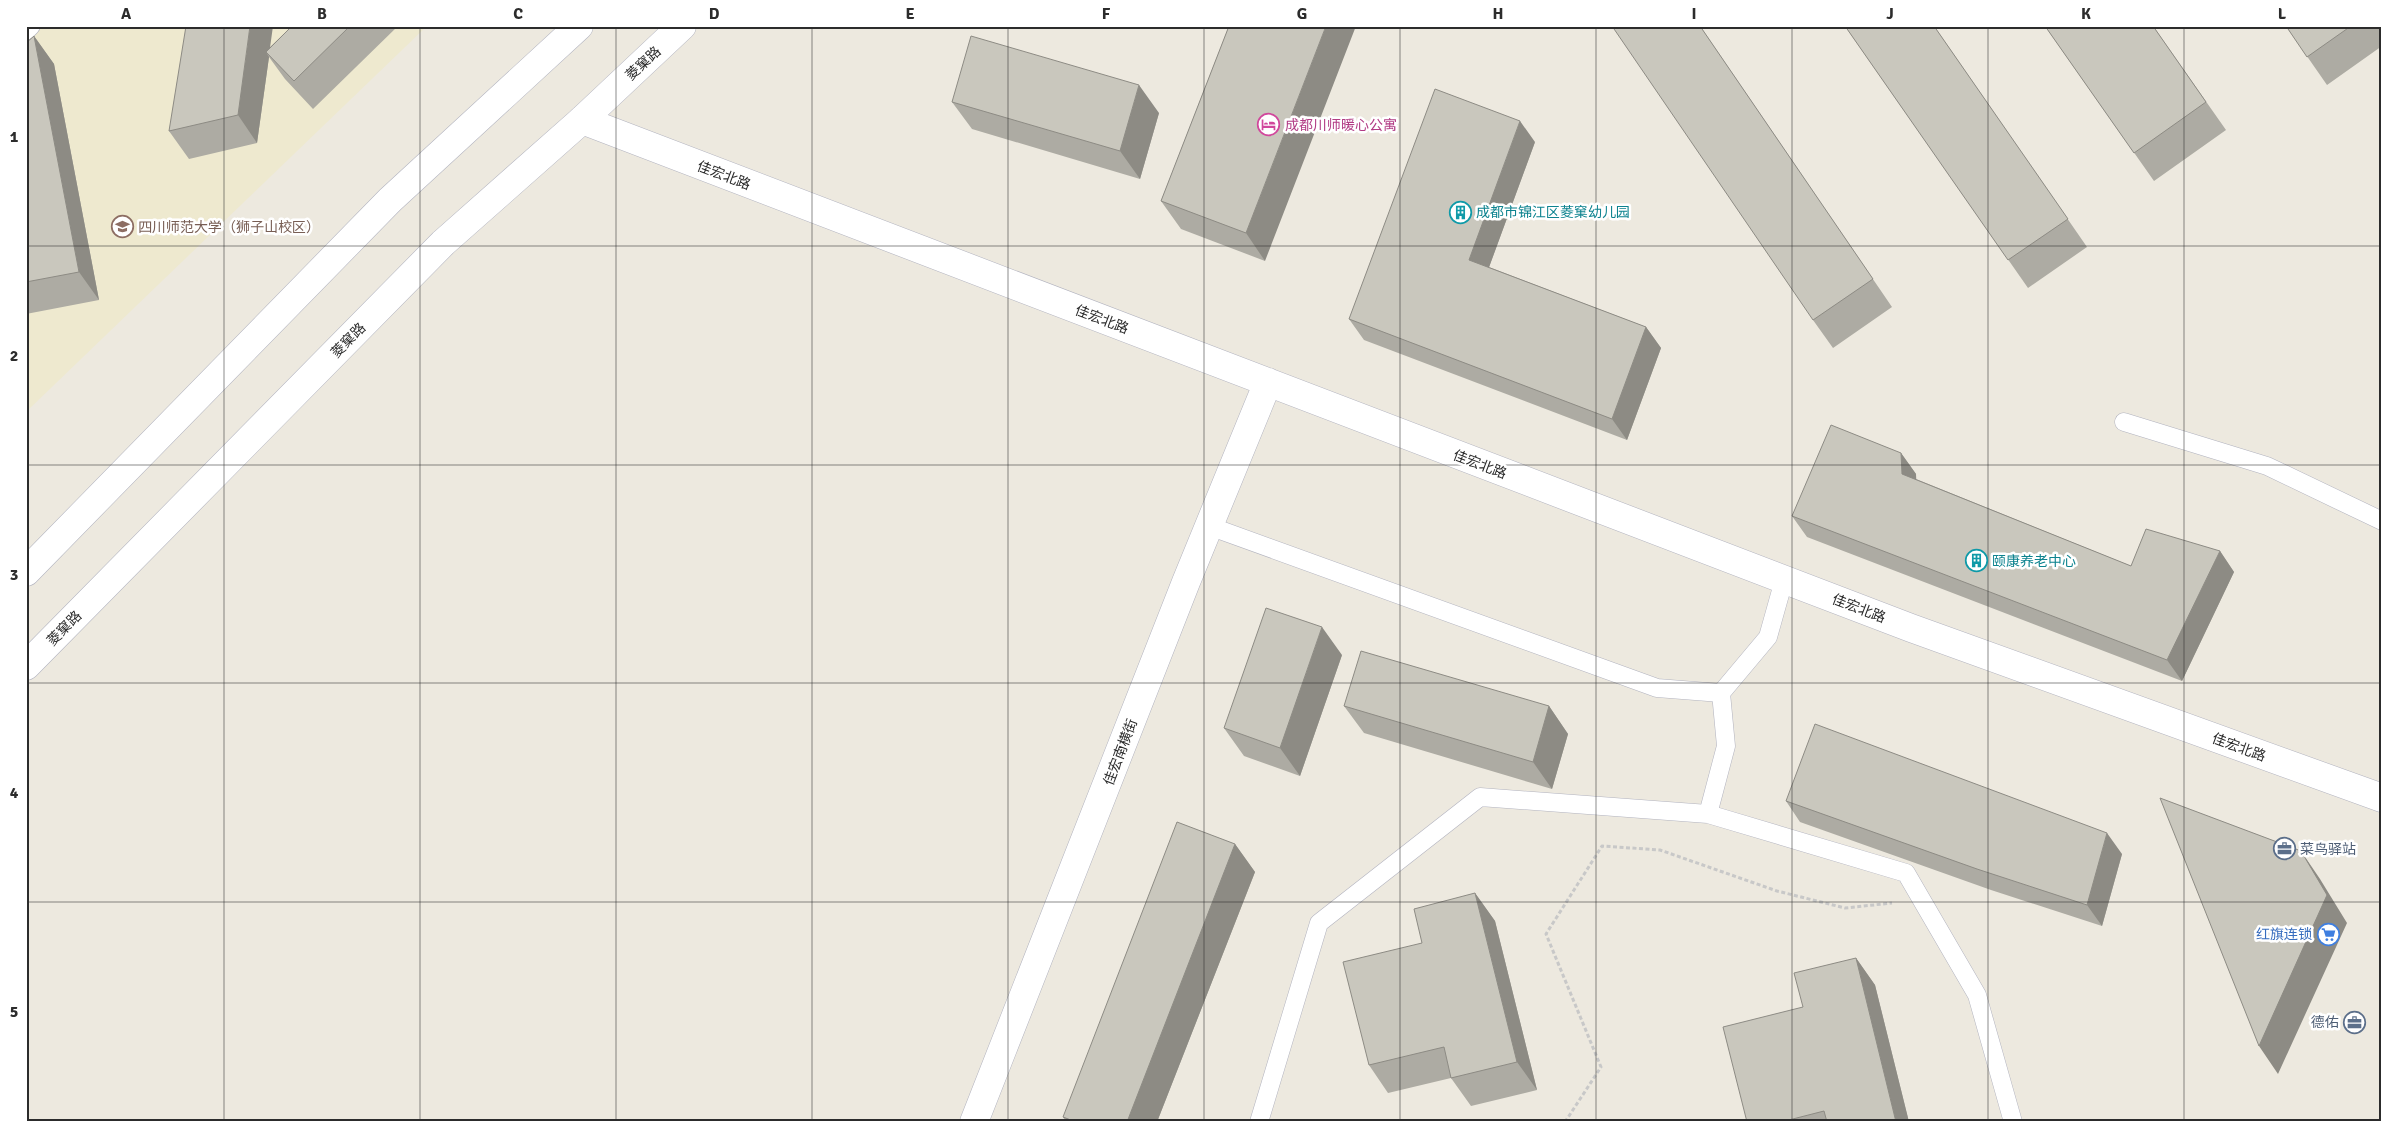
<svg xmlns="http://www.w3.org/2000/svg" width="2408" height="1148" viewBox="0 0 2408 1148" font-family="Signika,'Noto Sans SC',sans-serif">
  <rect width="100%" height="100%" fill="#ede9df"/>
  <!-- education -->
  <path fill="#eee9cf" d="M26,26H427L26,412Z"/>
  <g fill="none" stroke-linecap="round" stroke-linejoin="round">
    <defs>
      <path id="lane" d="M26,31L31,26
        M2124,422L2267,466L2382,521
        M1209,526L1657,688L1721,693L1768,637L1784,580
        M1708,814L1726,746L1721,693
        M1259,1122L1319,923L1480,797L1708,814L1906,873L1977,995L2013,1122"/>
      <path id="street" d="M582,120L1911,628L2382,798
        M974,1122L1186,582L1268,382"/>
      <path id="secondary" d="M26,572L390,200L579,26
        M26,666L443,243L582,120L682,26"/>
    </defs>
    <!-- lane casing -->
    <use href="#lane" stroke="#b2b3bf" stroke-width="19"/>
    <!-- street casing -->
    <use href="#street" stroke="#b2b3bf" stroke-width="29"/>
    <!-- secondary casing -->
    <use href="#secondary" stroke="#b2b3bf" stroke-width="29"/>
    <!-- path -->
    <path stroke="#c8c8c8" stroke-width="3" stroke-dasharray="4 2.5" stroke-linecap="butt" d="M1565,1122L1601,1067L1546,934L1602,846L1660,850L1777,891L1845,908L1892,903"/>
    <!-- lane -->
    <use href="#lane" stroke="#fff" stroke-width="18"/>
    <!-- street -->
    <use href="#street" stroke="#fff" stroke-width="28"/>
    <!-- secondary -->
    <use href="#secondary" stroke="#fff" stroke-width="28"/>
  </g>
  <!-- wall -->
  <path fill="#adaba3" d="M292,26H398L313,109L285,79L269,57L257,143L189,159L169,131L270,47Z
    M1229,26L1265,261L1181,229L1161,201Z
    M1700,26L1892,307L1833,348L1813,320Z
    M1845,26H1934L2087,247L2028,288Z
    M2045,26H2153L2226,130L2154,181Z
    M2286,26H2382V46L2327,85Z
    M34,36L54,64L99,300L26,314V43Z
    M952,102L1159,113L1140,179L972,129Z
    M1535,142L1489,267L1646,327L1661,348L1627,440L1364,340L1349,319Z
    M1901,453L1916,474V479L2131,566L2220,551L2234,572L2182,681L1807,537L1792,516Z
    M1342,655L1300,776L1244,756L1224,728Z
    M1344,706H1549L1568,734L1552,789L1364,733Z
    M1786,801L2122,854L2102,926L1991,890L1800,822Z
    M1235,844L1255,872L1157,1122H1066L1063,1117Z
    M1475,893L1495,921L1537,1090L1471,1106L1451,1078L1388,1093L1369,1065L1422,943Z
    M1856,958L1875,985L1909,1122H1747L1803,1007Z"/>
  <!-- shaded-wall -->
  <path fill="#8d8b84" d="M250,26H273L269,55L266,52L269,57L257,143L238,115Z
    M1326,26H1356L1265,261L1246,233Z
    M34,36L54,64L99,300L79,272Z
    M1139,85L1159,113L1140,179L1120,151Z
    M1520,121L1535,142L1484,281L1469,260Z
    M1646,327L1661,348L1627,440L1612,419Z
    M1901,453L1916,474L1917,495L1902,474Z
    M2220,551L2234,572L2182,681L2167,660Z
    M1322,627L1342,655L1300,776L1280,748Z
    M1549,706L1568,734L1552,789L1533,762Z
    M2107,833L2122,854L2102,926L2087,905Z
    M1235,844L1255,872L1157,1122H1127Z
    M2301,851L2320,879L2347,923L2278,1074L2259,1046Z
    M1475,893L1495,921L1537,1090L1517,1062Z
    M1856,958L1875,985L1909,1122H1896Z"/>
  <!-- building -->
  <path fill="#c9c7bd" stroke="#8d8b84" d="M186,26H250L238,115L169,131Z
    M292,26H350L294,81L266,52Z
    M1229,26H1326L1246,233L1161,201Z
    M1612,26H1700L1873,279L1813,320Z
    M1845,26H1934L2068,219L2008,260Z
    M2045,26H2153L2206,102L2134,153Z
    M2286,26H2351L2307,57Z
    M34,36L79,272L26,282V43Z
    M971,36L1139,85L1120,151L952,102Z
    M1435,89L1520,121L1469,260L1646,327L1612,419L1349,319Z
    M1831,425L1901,453L1902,474L2131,566L2146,529L2220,551L2167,660L1792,516Z
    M1266,608L1322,627L1280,748L1224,728Z
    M1361,651L1549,706L1533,762L1344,706Z
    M1815,724L2107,833L2087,905L1977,869L1786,801Z
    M2160,798L2301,851L2327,895L2259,1046Z
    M1177,822L1235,844L1127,1122H1076L1063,1117Z
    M1475,893L1517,1062L1451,1078L1444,1047L1369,1065L1343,962L1422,943L1414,909Z
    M1856,958L1896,1122H1827L1824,1111L1781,1122H1747L1723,1027L1803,1007L1794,973Z"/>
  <!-- grid -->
  <path fill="none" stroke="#2c2c2c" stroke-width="1" stroke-opacity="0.55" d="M224,26V1122M420,26V1122M616,26V1122M812,26V1122M1008,26V1122M1204,26V1122M1400,26V1122M1596,26V1122M1792,26V1122M1988,26V1122M2184,26V1122M26,246H2382M26,465H2382M26,683H2382M26,902H2382"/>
  <!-- icons -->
  <defs>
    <symbol id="hotel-ring" viewBox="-11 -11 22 22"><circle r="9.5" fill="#fff" stroke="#d1479c" stroke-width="1.5"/><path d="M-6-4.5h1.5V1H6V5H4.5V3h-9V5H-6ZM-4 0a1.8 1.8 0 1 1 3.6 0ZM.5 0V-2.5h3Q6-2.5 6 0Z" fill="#d1479c"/></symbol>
    <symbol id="building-ring" viewBox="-11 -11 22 22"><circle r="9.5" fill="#fff" stroke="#0f9aa8" stroke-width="1.5"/><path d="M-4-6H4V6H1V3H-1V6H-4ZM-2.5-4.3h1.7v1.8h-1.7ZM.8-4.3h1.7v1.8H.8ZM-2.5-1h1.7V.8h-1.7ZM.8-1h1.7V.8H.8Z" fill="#0f9aa8"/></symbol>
    <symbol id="university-ring" viewBox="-11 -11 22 22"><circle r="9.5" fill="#fff" stroke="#8d6e63" stroke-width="1.5"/><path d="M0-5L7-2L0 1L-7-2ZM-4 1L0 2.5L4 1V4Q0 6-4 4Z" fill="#8d6e63"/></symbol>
    <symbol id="office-ring" viewBox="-11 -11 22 22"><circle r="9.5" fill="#fff" stroke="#5c6f8a" stroke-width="1.5"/><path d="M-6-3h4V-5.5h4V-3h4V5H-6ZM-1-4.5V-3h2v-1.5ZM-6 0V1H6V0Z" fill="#5c6f8a"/></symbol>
    <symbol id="supermarket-ring" viewBox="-11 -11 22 22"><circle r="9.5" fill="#fff" stroke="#3f7fe0" stroke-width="1.5"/><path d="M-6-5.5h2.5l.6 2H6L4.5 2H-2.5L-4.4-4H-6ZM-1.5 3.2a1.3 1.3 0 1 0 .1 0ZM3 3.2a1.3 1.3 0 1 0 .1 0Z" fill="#3f7fe0"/></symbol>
  </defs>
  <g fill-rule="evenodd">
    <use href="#hotel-ring" x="1256" y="112" width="25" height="25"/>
    <use href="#building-ring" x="1448" y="200" width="25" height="25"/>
    <use href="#university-ring" x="110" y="214" width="25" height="25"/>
    <use href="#building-ring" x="1964" y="548" width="25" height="25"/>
    <use href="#office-ring" x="2272" y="836" width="25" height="25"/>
    <use href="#supermarket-ring" x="2316" y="922" width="25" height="25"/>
    <use href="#office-ring" x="2342" y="1010" width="25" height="25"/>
  </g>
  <g text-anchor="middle" stroke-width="5" stroke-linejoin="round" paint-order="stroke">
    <!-- street labels -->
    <g font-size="14" fill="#2c2c2c" stroke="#fff">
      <text transform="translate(643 63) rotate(-43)" y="5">菱窠路</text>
      <text transform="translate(724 175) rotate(21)" y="5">佳宏北路</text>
      <text transform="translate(1102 319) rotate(21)" y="5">佳宏北路</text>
      <text transform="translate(348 340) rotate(-45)" y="5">菱窠路</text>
      <text transform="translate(1480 464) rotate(21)" y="5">佳宏北路</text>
      <text transform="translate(1859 608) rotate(21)" y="5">佳宏北路</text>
      <text transform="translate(64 628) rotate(-45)" y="5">菱窠路</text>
      <text transform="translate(2239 747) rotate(20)" y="5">佳宏北路</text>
      <text transform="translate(1120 752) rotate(-69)" y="5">佳宏南横街</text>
    </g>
    <!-- hotel labels -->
    <g font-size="14" fill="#b23c85" stroke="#fff" text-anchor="start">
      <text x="1285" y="130">成都川师暖心公寓</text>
    </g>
    <!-- culture labels -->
    <g font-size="14" fill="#0d838f" stroke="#fff" text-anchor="start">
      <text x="1476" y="217">成都市锦江区菱窠幼儿园</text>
      <text x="1992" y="566">颐康养老中心</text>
    </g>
    <!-- education labels -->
    <g font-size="14" fill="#785e54" stroke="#fff" text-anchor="start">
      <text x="138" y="232">四川师范大学（狮子山校区）</text>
    </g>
    <!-- service labels -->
    <g font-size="14" fill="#4e5e75" stroke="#fff" text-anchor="start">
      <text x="2300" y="854">菜鸟驿站</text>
      <text x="2339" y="1027" text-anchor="end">德佑</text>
    </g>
    <!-- shop labels -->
    <g font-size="14" fill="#366cbe" stroke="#fff" text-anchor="end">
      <text x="2312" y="939">红旗连锁</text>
    </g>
  </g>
  <!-- border -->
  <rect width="2408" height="1148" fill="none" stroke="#ffffff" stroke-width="55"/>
  <rect x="28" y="28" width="2352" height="1092" fill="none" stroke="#2c2c2c" stroke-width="2"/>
  <g font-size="16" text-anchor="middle" font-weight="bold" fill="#2c2c2c">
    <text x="126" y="19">A</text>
    <text x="322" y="19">B</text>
    <text x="518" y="19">C</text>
    <text x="714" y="19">D</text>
    <text x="910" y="19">E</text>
    <text x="1106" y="19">F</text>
    <text x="1302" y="19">G</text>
    <text x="1498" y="19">H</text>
    <text x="1694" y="19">I</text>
    <text x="1890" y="19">J</text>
    <text x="2086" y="19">K</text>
    <text x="2282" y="19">L</text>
    <text x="14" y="142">1</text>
    <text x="14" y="361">2</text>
    <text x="14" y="580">3</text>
    <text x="14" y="798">4</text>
    <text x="14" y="1017">5</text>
  </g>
</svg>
